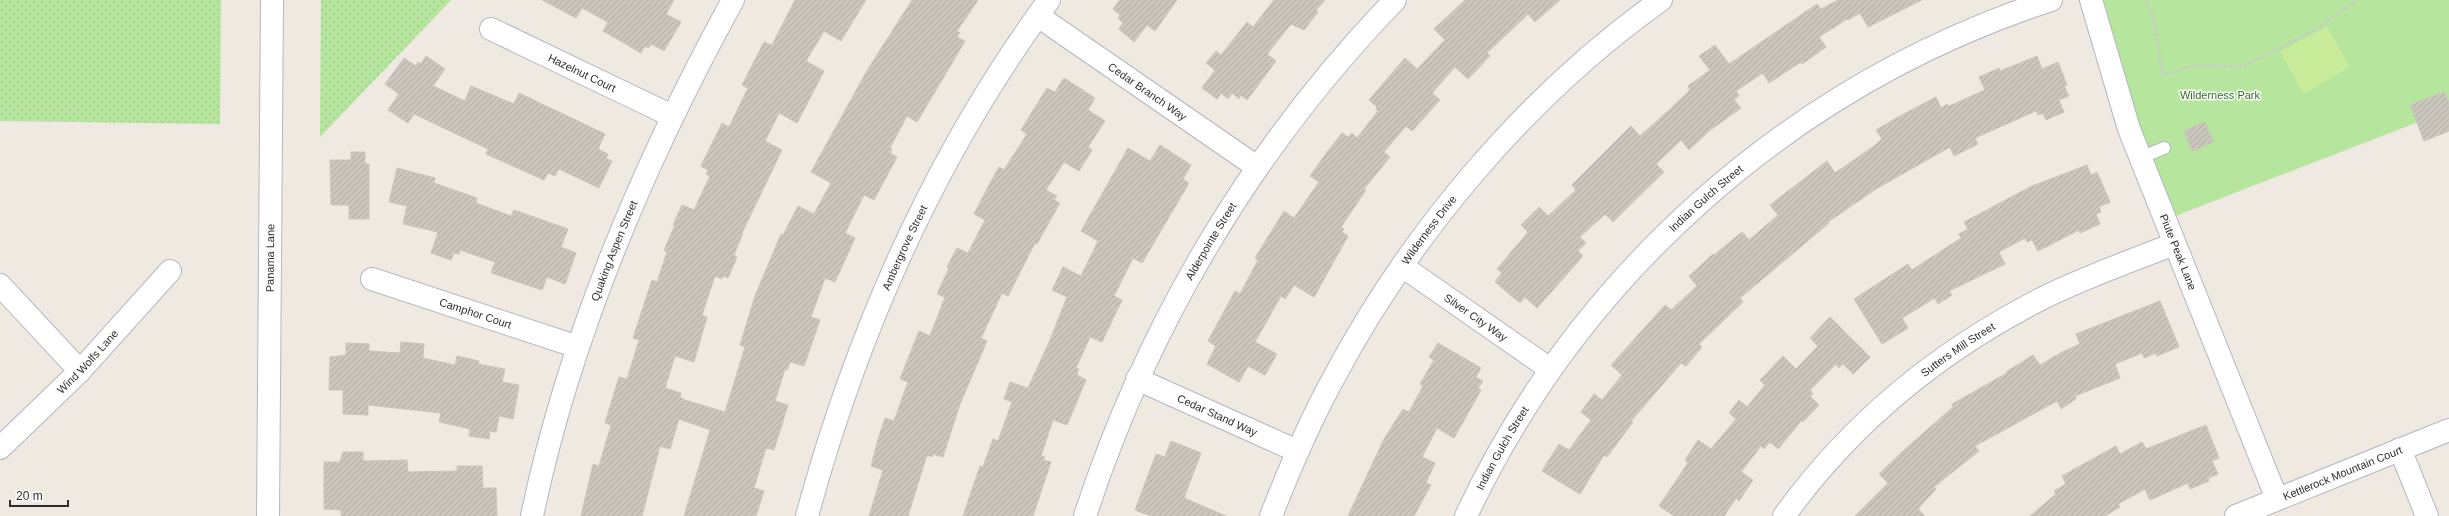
<svg xmlns="http://www.w3.org/2000/svg" width="2449" height="516" viewBox="0 0 2449 516" font-family="Helvetica,sans-serif">
  <defs>
    <pattern id="grass-dots" width="8" height="8" patternUnits="userSpaceOnUse"><rect width="8" height="8" fill="#b6e59e"/><path d="M2 2h.1M6 6h.1" fill="none" stroke="#9dc588" stroke-width="1.8" stroke-linecap="round"/></pattern>
    <pattern id="building-hatch" width="6" height="6" patternUnits="userSpaceOnUse"><rect width="6" height="6" fill="#cbc7bf"/><path d="M-1 1l2-2M0 6l6-6M5 7l2-2" fill="none" stroke="#afaba4"/></pattern>
  </defs>
  <rect width="100%" height="100%" fill="#efe9e1"/>
  <!-- grass -->
  <path fill="url(#grass-dots)" d="M0,0H221L220,124L0,121Z
    M321,0H451L320,137Z"/>
  <!-- park -->
  <path fill="#b6e59e" d="M2091,0H2449V110L2165,220Z"/>
  <!-- pitch -->
  <path fill="#c9ec9a" d="M2327,26L2350,67L2304,94L2280,52Z"/>
  <!-- building -->
  <path fill="url(#building-hatch)" stroke="#cbc5ba" d="M542,0H674L666,14L681,22L664,51L651,44L649,48L645,46L641,53L603,31L608,22L582,8L576,18Z
    M795,0H866L841,41L824,31L806,61L824,71L797,123L779,113L765,141L782,150L742,233H743L734,255L737,257L728,278L723,276L722,279L715,276L702,315L707,317L694,362L675,356L665,388L681,393L680,397L685,400L725,412L745,347L740,345L755,296L781,234L783,235L798,206L814,214L831,183L811,172L868,69L912,0H978L957,31L960,33L957,37L965,41L917,122L907,116L890,148L892,149L890,153L897,157L874,200L864,195L845,233L855,238L835,282L825,278L811,317L820,320L804,366L790,362L787,370L785,369L775,401L788,405L774,450L766,448L754,488L764,491L756,516H684L710,430L679,419L670,449L660,446L642,516H581L593,464L599,466L611,425L605,423L611,403L619,377L627,379L639,340L633,338L652,280L657,282L667,252L664,250L675,225H673L682,205L694,210L710,176L706,174L708,170L701,166L722,123L729,127L748,88L742,85L764,42L772,45Z
    M1120,0H1177L1155,31L1147,25L1134,42L1119,29L1123,23L1118,18L1120,15L1113,9Z
    M1274,0H1325L1316,10L1318,12L1304,30L1291,24L1267,54L1276,61L1247,100L1241,95L1239,99L1232,93L1228,99L1221,93L1217,99L1202,88L1215,70L1206,63L1216,51L1221,55L1247,22L1253,27Z
    M1465,0H1560L1535,22L1528,14L1487,53L1490,56L1468,79L1455,67L1432,93L1440,100L1412,131L1406,126L1384,152L1390,157L1364,189L1366,190L1341,227L1344,229L1342,232L1348,236L1314,297L1294,285L1285,299L1281,296L1255,342L1277,354L1265,375L1248,366L1239,382L1207,364L1216,346L1208,341L1235,291L1240,294L1258,260L1255,258L1284,211L1294,218L1319,182L1310,176L1327,152L1342,133L1348,137L1352,133L1357,138L1378,111L1376,109L1377,107L1369,100L1405,58L1417,69L1445,40L1434,29Z
    M1838,0H1922L1868,27L1860,13L1848,20L1847,19L1819,37L1826,47L1802,64L1801,62L1769,83L1763,73L1736,91L1739,96L1734,100L1741,108L1709,131L1689,150L1681,140L1656,164L1664,172L1627,208L1613,222L1605,214L1580,237L1586,243L1578,251L1583,256L1537,308L1525,297L1520,303L1495,282L1502,273L1497,269L1528,232L1521,225L1539,207L1548,216L1576,190L1572,185L1631,126L1640,136L1668,111L1690,90L1688,86L1710,70L1699,56L1715,45L1729,64L1817,4L1821,9Z
    M426,56L445,69L433,86L465,101L471,86L514,104L519,93L605,134L598,149L608,154L606,158L612,161L599,188L559,169L555,176L548,173L544,180L486,154L488,149L414,114L408,123L388,110L399,94L385,84L404,58L416,66L418,62L421,64Z
    M2037,56L2042,69L2058,62L2067,85L2064,86L2069,96L2059,100L2064,112L2046,120L2043,113L2038,115L2036,111L1975,138L1978,144L1954,156L1950,147L1876,189L1828,222L1829,223L1740,298L1743,302L1699,344L1702,347L1686,366L1681,363L1631,421L1633,422L1607,457L1604,455L1580,494L1542,471L1559,444L1569,450L1591,420L1581,412L1594,394L1602,400L1622,375L1611,365L1665,305L1671,310L1697,286L1689,276L1713,254L1714,255L1742,232L1749,240L1778,215L1770,205L1827,161L1835,173L1874,146L1882,139L1876,130L1898,117L1936,97L1941,108L1947,104L1949,106L1985,90L1979,77L1999,68L2000,71Z
    M1064,78L1095,98L1088,110L1105,121L1088,147L1092,150L1079,171L1064,162L1046,190L1057,196L1054,200L1060,203L1037,244L1035,243L1008,296L1002,293L981,338L987,341L960,404L943,457L933,454L932,457L927,455L908,516H869L883,470L871,466L878,439L885,418L894,421L908,382L900,379L919,331L930,336L945,297L937,294L949,268L947,267L957,248L968,253L985,220L974,214L988,187L999,167L1004,170L1027,134L1021,130L1047,88L1055,92Z
    M2444,92L2449,102V131L2424,141L2410,105Z
    M2205,122L2213,142L2192,151L2184,131Z
    M1160,145L1191,165L1183,179L1189,183L1142,263L1133,258L1114,296L1122,300L1102,342L1090,337L1076,368L1079,369L1077,375L1086,380L1067,425L1053,420L1041,456L1045,457L1043,460L1051,462L1033,516H963L980,466L983,467L993,439L998,441L1012,402L1004,399L1010,382L1028,388L1050,340L1067,297L1052,290L1063,267L1081,276L1098,241L1081,231L1128,148L1150,161Z
    M351,152H365V164H369V219H349V205H331L330,160H351Z
    M2087,165L2091,175L2097,172L2110,202L2099,207L2101,212L2096,214L2100,224L2080,233L2079,230L2038,251L2032,240L2027,242L2025,238L1999,252L2005,264L1949,291L1952,295L1938,304L1935,298L1902,318L1908,328L1882,344L1854,299L1908,264L1912,270L1961,238L1959,234L1968,229L1964,222L2032,186Z
    M397,168L435,178L434,183L477,198L476,203L511,216L514,210L568,229L561,247L576,253L565,284L547,277L542,290L491,273L495,262L460,250L459,254L454,253L451,260L431,253L438,232L403,224L407,206L389,202Z
    M2160,301L2179,347L2157,356L2156,353L2144,358L2142,353L2115,364L2120,378L2075,396L2076,399L2061,409L2057,401L1975,446L1979,451L1934,487L1936,489L1918,509L1925,516H1855L1888,483L1879,474L1903,451L1953,407L1952,404L2007,373L2006,372L2033,355L2040,365L2062,352L2080,344L2076,334Z
    M1830,317L1870,357L1853,374L1843,364L1839,368L1836,364L1810,390L1813,394L1810,396L1819,405L1803,422L1802,420L1778,449L1770,442L1764,449L1761,446L1741,472L1753,480L1739,501L1736,498L1724,516H1674L1659,506L1688,463L1685,460L1698,440L1711,449L1736,419L1729,413L1739,400L1747,407L1765,385L1760,380L1783,356L1796,369L1818,346L1810,338Z
    M401,342L424,344L423,358L455,365L457,356L479,361L478,364L505,369L502,382L519,385L513,419L499,416L496,432L490,431L489,439L469,436L470,429L439,422L441,413L368,405V415L343,414V390H329L330,357L346,355V343L369,344V351L400,353Z
    M1438,343L1481,368L1476,377L1483,381L1478,388L1481,390L1454,438L1437,428L1422,457L1435,463L1426,483L1431,485L1414,516H1348L1384,439L1403,409L1409,412L1423,386L1420,384L1434,360L1429,357Z
    M2206,425L2219,458L2212,461L2218,474L2208,478L2209,481L2190,489L2188,483L2150,500L2145,489L2118,504L2120,507L2105,516H2030L2056,494L2054,491L2066,484L2062,476L2116,446L2120,454L2142,442L2146,449Z
    M1171,441L1201,453L1184,498L1226,516H1151L1135,510L1156,454L1165,457Z
    M343,452H363V461L407,460L408,472L457,471V466H482L483,488H496L497,516H341V510L324,509V462H340Z"/>
  <g fill="none" stroke-linecap="round" stroke-linejoin="round">
    <defs>
      <path id="lane" d="M2140,158L2164,148"/>
      <g id="street">
        <path id="s1" d="M2091,0L2129,129L2277,499"/>
        <path id="s2" d="M1038,16L1257,167"/>
        <path id="s3" d="M491,29L672,116"/>
        <path id="s4" d="M1402,266L1550,369"/>
        <path id="s5" d="M372,279L578,347"/>
        <path d="M0,285L80,371"/>
        <path id="s6" d="M1137,379L1297,451"/>
        <path id="s7" d="M0,448L80,371L170,271"/>
        <path d="M2400,449L2427,516"/>
        <path id="s8" d="M532,516C570,334 644,162 733,0"/>
        <path id="s9" d="M807,516C857,332 936,154 1049,0"/>
        <path id="s10" d="M1085,516C1148,323 1253,147 1395,0"/>
        <path id="s11" d="M1466,516C1581,271 1794,84 2051,0"/>
        <path id="s12" d="M1784,516C1851,423 1941,350 2043,298C2085,277 2131,261 2174,244"/>
        <path id="s13" d="M2236,516L2449,430"/>
      </g>
      <g id="secondary">
        <path id="s14" d="M268,516L272,0"/>
        <path id="s15" d="M1271,516C1289,470 1308,425 1332,381C1409,235 1526,96 1661,0"/>
      </g>
    </defs>
    <!-- lane casing -->
    <use href="#lane" stroke="#b4b7c1" stroke-width="14"/>
    <!-- street casing -->
    <use href="#street" stroke="#b4b7c1" stroke-width="24"/>
    <!-- secondary casing -->
    <use href="#secondary" stroke="#b4b7c1" stroke-width="24"/>
    <!-- path -->
    <path stroke="#c9c9c9" stroke-width="2.5" stroke-dasharray="3 2" stroke-linecap="butt" d="M2146,0L2153,17L2163,75L2196,65L2230,67L2246,65L2313,31L2357,0"/>
    <!-- lane -->
    <use href="#lane" stroke="#fff" stroke-width="12"/>
    <!-- street -->
    <use href="#street" stroke="#fff" stroke-width="22"/>
    <!-- secondary -->
    <use href="#secondary" stroke="#fff" stroke-width="22"/>
  </g>
  <g text-anchor="middle" stroke-width="3" stroke-linejoin="round" paint-order="stroke">
    <!-- street labels -->
    <g font-size="11" fill="#2e2e2e" stroke="#fff">
      <text dy="4" stroke="none"><textPath href="#s3" startOffset="101">Hazelnut Court</textPath></text>
      <text dy="4" stroke="none"><textPath href="#s2" startOffset="133">Cedar Branch Way</textPath></text>
      <text dy="4" stroke="none"><textPath href="#s11" startOffset="401">Indian Gulch Street</textPath></text>
      <text dy="4" stroke="none"><textPath href="#s15" startOffset="328">Wilderness Drive</textPath></text>
      <text dy="4" stroke="none"><textPath href="#s10" startOffset="303">Alderpointe Street</textPath></text>
      <text dy="4" stroke="none"><textPath href="#s9" startOffset="286">Ambergrove Street</textPath></text>
      <text dy="4" stroke="none"><textPath href="#s8" startOffset="278">Quaking Aspen Street</textPath></text>
      <text dy="4" stroke="none"><textPath href="#s1" startOffset="267">Piute Peak Lane</textPath></text>
      <text dy="4" stroke="none"><textPath href="#s14" startOffset="258">Panama Lane</textPath></text>
      <text dy="4" stroke="none"><textPath href="#s5" startOffset="109">Camphor Court</textPath></text>
      <text dy="4" stroke="none"><textPath href="#s4" startOffset="90">Silver City Way</textPath></text>
      <text dy="4" stroke="none"><textPath href="#s12" startOffset="242">Sutters Mill Street</textPath></text>
      <text dy="4" stroke="none"><textPath href="#s7" startOffset="123">Wind Wolfs Lane</textPath></text>
      <text dy="4" stroke="none"><textPath href="#s6" startOffset="88">Cedar Stand Way</textPath></text>
      <text dy="4" stroke="none"><textPath href="#s11" startOffset="77">Indian Gulch Street</textPath></text>
      <text dy="4" stroke="none"><textPath href="#s13" startOffset="115">Kettlerock Mountain Court</textPath></text>
    </g>
    <!-- park labels -->
    <g font-size="11" fill="#2c6e1b" stroke="#fff">
      <text x="2220" y="99">Wilderness Park</text>
    </g>
  </g>
  <!-- scale -->
  <path d="M10 500v6h58v-6" fill="none" stroke="#2e2e2e" stroke-width="2"/>
  <text x="16" y="500" font-size="12" fill="#2e2e2e" stroke="#ffffff" stroke-width="3" paint-order="stroke">20 m</text>
</svg>
